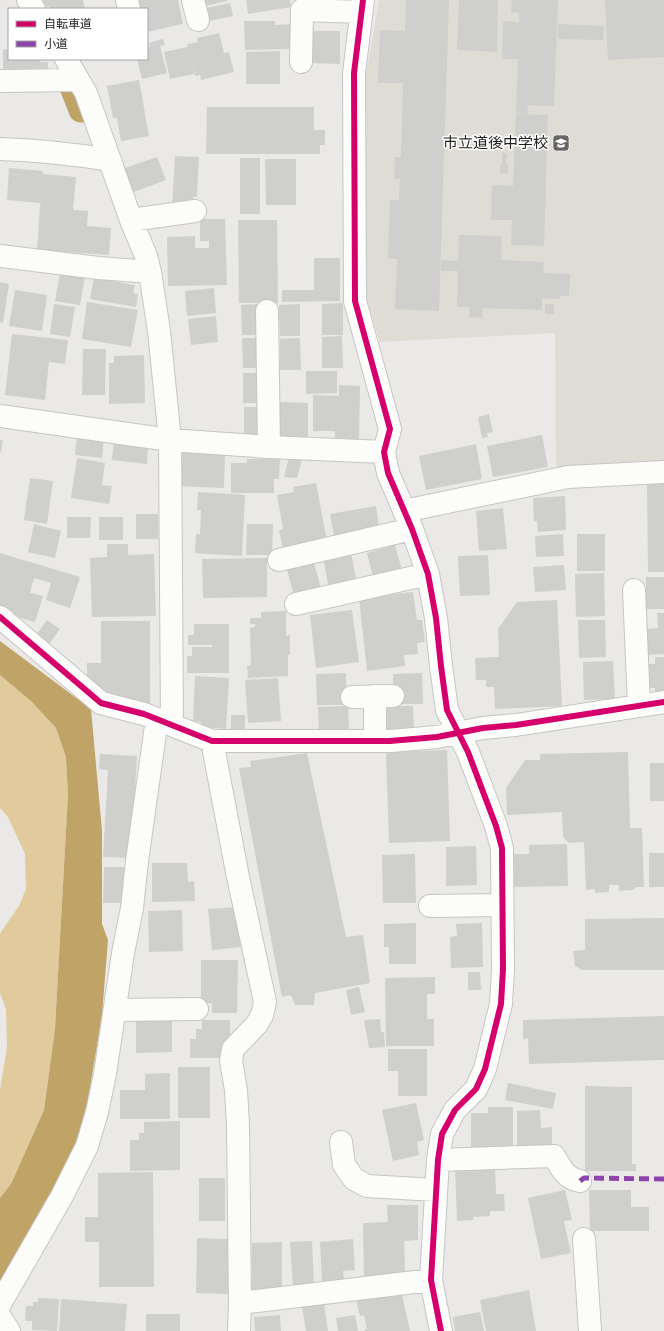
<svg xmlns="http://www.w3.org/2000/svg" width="664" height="1331" viewBox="0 0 664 1331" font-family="Commissioner,'Noto Sans JP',sans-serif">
  <rect width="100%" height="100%" fill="#eae9e7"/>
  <!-- built -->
  <path fill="#dfdcd5" d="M379,0H664V469L556,467L555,333L380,342L366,296L365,81Z"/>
  <!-- forest -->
  <path fill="#e1ca9c" d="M0,675L32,702L56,728L66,757L68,795L55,1029L44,1110L11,1184L0,1198V1090L7,1047L6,1009L0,993V935L1,932L19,906L26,889L25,854L8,817L0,808Z"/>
  <!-- water -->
  <path fill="#bfa367" d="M0,641L91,709L102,831V924L108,940L102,1015L83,1130L65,1167L0,1287V1198L11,1184L44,1110L55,1029L68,795L66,757L56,728L32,702L0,675Z"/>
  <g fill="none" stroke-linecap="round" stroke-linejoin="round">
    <!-- canal -->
    <path stroke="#bfa367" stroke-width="25" d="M72,87L81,110"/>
  </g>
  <!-- building -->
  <path fill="#cfcfcd" d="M41,0H83L85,9H50V6L42,7Z
    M132,0H178L183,24L147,32V9H134Z
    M203,0H227V1L205,6Z
    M246,0H290L291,7L248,14Z
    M406,0H449L439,311L395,309L397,259H388L390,200H399L400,179H394L395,157H401L403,83H378L380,30L405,31Z
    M459,0H498L497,52L457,50Z
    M512,0H558L554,106L528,105L527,114L516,113L518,59H502L503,21L519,22V13L511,12Z
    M605,0H664V57L608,60Z
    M230,3L233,16L209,21L206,8Z
    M244,21H275V25L294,24V49L245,50Z
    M558,24L604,26L603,40L558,39Z
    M312,31H340V64L312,63Z
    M219,33L224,53L229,52L234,72L201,80L200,75L195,76L193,66L194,74L170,79L164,52L188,47L187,44L198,42L197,38Z
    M163,39L165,45L160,46L167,73L142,79L137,59H147V47H150L149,43Z
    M3,49L9,50V59H41L40,62H48V70L3,76Z
    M280,51V84H246V52Z
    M139,80L149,136L121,141L117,118H113L107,86Z
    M207,107H314V130H325V145H320V154H206Z
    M516,114L548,115L544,246L511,245L512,220H491L492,185L513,186Z
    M502,153H507L506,164H508V173H500V164H502Z
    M175,156L199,157L197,197H193V207L172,206Z
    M157,157L166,180L131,193L122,169Z
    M240,158H260V214H240Z
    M265,159H296V205H266Z
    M9,168L43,171V174L76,177L73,210L88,211L87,226L111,228L109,255L37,250L41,192L40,203L7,200Z
    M200,219H225L227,285L168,286L167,237L195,236V248H209V241H200Z
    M238,220H277L278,303H239Z
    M459,235L502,236L501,260L544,262L543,273L570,274L569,296H560V299L542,298V310L483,308L482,318L469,317L470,307H457L458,271H441V260L458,261Z
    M314,258H340V301L282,302V290H314Z
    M60,273L85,277L80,305L55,301Z
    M94,278L135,285L133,293L138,294L136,307L90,299Z
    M0,282L9,284L3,323L0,322Z
    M214,288L216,313L187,316L185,291Z
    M15,290L47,295L42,331L9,326Z
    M87,302L138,310L131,347L82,339Z
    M343,303V335H322V304Z
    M54,304L75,307L70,337L50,334Z
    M260,304V335H242L241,305Z
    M300,304V336H280L279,305Z
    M545,304H554V314H545Z
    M216,316L218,342L191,345L188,319Z
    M12,334L68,340L65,364L49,362L45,400L5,395Z
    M342,336L343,368H322V337Z
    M242,338H261V368H243Z
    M300,338L301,370H280V339Z
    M83,349H106L105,395H82Z
    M144,355L145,403L109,404V363H114V356Z
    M306,371H337V393L306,394Z
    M243,373H261V403H243Z
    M339,385L360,386L359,439L335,438V431H313V395L339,396Z
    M279,402L308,403V441H278Z
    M244,407H262V438H244Z
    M489,414L493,432L487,433L488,437L482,438L478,417Z
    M77,435L104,438L102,458L75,455Z
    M542,435L548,467L493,477L487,446Z
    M0,440H3L1,452H0Z
    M114,440L148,444L147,464L112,460Z
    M476,444L482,479L426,490L419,456Z
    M179,451L225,453L224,488L178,486Z
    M289,457L302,459L297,478L284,477Z
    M77,458L105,463L102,485L112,486L109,504L71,498Z
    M247,459H280L279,479H274V493H231V463H247Z
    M30,478L53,481L47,524L24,520Z
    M664,479V572H648L647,480Z
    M316,483L328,547L284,555L279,530L283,529L277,495L294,492L293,487Z
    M198,492L245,495L242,556L195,553L196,534H200L201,510H197Z
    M565,496L566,530L538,532L537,521H534L533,498Z
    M376,506L380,533L335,541L330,514Z
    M503,508L507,549L479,551L476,511Z
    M136,514H158V539H136Z
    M67,517H91L90,538H67Z
    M99,517H123V540H99Z
    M34,524L61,531L55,558L28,552Z
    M247,524H273L272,555H246Z
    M563,534L564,556L536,557L535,536Z
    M577,534H605V571H577Z
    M107,544H128V555L154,554L156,616L92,617L90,558L107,557Z
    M395,545L403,574L374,581L367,553Z
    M0,553L80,577L70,608L46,600L51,583L34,578L30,593L43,596L35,622L13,616L14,612L0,608Z
    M351,553L357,583L329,589L323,558Z
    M488,555L490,595L460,596L458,556Z
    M267,558V597L203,598L202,559Z
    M313,559L321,589L294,596L286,566Z
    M564,565L566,590L535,592L533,567Z
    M604,573L605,616L576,617L575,574Z
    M646,577H664V609H646Z
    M413,592L417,620H422L425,642L417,643L418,654L404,655L405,666L367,671L359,598Z
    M557,600L562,706L495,709L494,687H486V680H476L475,658L499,657L498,629L517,602Z
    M352,610L359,662L316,668L310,615Z
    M286,611V636L290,635V655H288V676L248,678L247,666L251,665L250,628L255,627V624H250V618H261V612Z
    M657,613H664V654L646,655L645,629L658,628Z
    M47,620L60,629L47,647L34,638Z
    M578,620H605L606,657L579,658Z
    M101,621H150V703H124L100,698V687H87V663H101Z
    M194,624H229V673H187V656H192V647H212V645H188V635H194Z
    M655,657H664V694L655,695V688H650L649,664H655Z
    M613,661L615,699L584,700L583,662Z
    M346,673V705H317L316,674Z
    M422,673L423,704H394L393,674Z
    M195,676L229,678L226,729L201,727V722L193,721Z
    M278,678L281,721L248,723L245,680Z
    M348,706L349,733L319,735L318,707Z
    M385,706H413L414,734H386Z
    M231,715H245V736L227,737V730H231Z
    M447,750L450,841L389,843L386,752Z
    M628,752L630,828H642L644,887H636L633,890L619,891V885H609V892L595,893V889L586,890L584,842L569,843L563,837L562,812L507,815L506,788L525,760H540V754Z
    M307,753L346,937L363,935L370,983L315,993L314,1005H295L291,995L282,997L239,768L251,767L250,761Z
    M100,754L137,756L131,858L103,857L108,770L99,769Z
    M650,763H664V801H650Z
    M567,844L568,886L514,887V854H529V845Z
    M476,846L477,885L446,886V847Z
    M649,853H664V887H649Z
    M415,854L416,903H383L382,855Z
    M152,863H187L188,882L194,881L195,901L152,902Z
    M104,867H128V903H103Z
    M238,907L241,947L212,950L208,909Z
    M182,910L183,951L149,952L148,911Z
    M664,918V970H582L575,966L573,951L585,950V919Z
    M416,923V964H389V947H384V924Z
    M482,923L483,967L451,968L450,937L457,936L456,924Z
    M201,960H238L237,1013H212V1003H201Z
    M468,972H480L481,990H468Z
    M435,977V994H427V1019H434V1046H386L385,978Z
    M359,987L365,1012L351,1015L346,990Z
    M664,1016V1060L529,1064L528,1038L523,1039V1020Z
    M172,1017V1052L136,1053V1018Z
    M380,1019L381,1032H384L385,1047L369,1048L364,1020Z
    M202,1020H230V1058H190V1039H196V1029H202Z
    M388,1049H427V1096H398V1071H388Z
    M178,1067H210V1118H178Z
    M170,1073V1119H120V1090H145V1074Z
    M508,1083L556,1093L553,1109L505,1100Z
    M585,1086L632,1087V1164H636V1171H585Z
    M416,1103L424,1140L417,1142L419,1155L393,1161L382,1110Z
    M488,1107H513V1151H471V1113H488Z
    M540,1110L541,1128L552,1127V1147L517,1148V1111Z
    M180,1121V1170L130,1171V1140H139V1133H144V1122Z
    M495,1165L496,1194H504L505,1211H490V1216L473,1217V1220L457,1221L455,1166Z
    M153,1172L154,1287H99V1242H85V1217H98V1173Z
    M199,1178H225V1221H199Z
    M565,1190L572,1220L564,1221L571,1253L541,1259L528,1198Z
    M589,1190H631V1207H649V1231H590Z
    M387,1205H418V1240L404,1241L405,1272L395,1273V1278L364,1279L363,1223L388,1222Z
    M197,1238L229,1239L228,1294L196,1293Z
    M353,1239L355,1270L343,1271L344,1279L322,1281L320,1242Z
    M312,1241L314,1285L293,1287L290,1242Z
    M282,1242V1290H252V1243Z
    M395,1290L396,1296L402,1295L410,1331H365V1329H367L364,1315L360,1316L356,1299Z
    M529,1290L536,1331H486L480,1300Z
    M38,1298L59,1299L57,1331L32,1330V1321H25L26,1306H33V1302H38Z
    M61,1299L127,1304L125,1331H59Z
    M324,1304L328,1331H306L302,1307Z
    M480,1312L484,1331H455L453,1317Z
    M146,1314H180V1331H146Z
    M280,1315L281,1331H255L254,1317Z
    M355,1315L358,1331H338L336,1318Z"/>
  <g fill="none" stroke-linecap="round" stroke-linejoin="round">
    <defs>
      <path id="street" d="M28,0L34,9
        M127,0L129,9
        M193,0L198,20
        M363,0L354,73L355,301L390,429L384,452L388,473L412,529L428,574L436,618L441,666L447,710L468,752L496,826L502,848L503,969L501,1004L485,1069L476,1089L455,1110L442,1134L438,1160L431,1280L441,1331
        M66,59L86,93L131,220L146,256L150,272L159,331L170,440L172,725
        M301,62L302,10L361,12
        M1,81L78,80
        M0,149C37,150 73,154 110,160
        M131,220L195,211
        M0,256L99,268L150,272
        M267,311L269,447
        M0,416L170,440L269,447L384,452
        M404,511L568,477L664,472
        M279,560L412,529
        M634,590L639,705
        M296,604L428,574
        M0,617L101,703L144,714L212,741H390L437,737L483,728L516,725L664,702
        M375,696V741
        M352,697L393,696
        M212,741L238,877L265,1002L262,1015L257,1024L233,1049L231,1061L236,1090L238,1125L240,1303L239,1331
        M430,906L502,905
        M115,1010L197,1009
        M341,1142L344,1165L354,1179L367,1186L436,1190
        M438,1160L554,1156C561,1168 565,1178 580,1181
        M584,1239L590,1331
        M240,1303L431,1280
        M0,1304L62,1196L87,1146L97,1112L105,1074L123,953L132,908L137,861L157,719
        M0,1317L9,1331"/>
    </defs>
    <!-- street casing -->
    <use href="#street" stroke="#c5c5c4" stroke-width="24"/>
    <!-- street -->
    <use href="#street" stroke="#fcfcfb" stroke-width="22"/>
    <!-- quiet -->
    <path stroke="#8e44ad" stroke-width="5" stroke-dasharray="10 5" stroke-linecap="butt" d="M580,1181L584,1178L664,1179"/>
    <defs>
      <path id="cycleway" d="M363,0L354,73L355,301L390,429L384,452L388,473L412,529L428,574L436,618L441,666L447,710L468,752L496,826L502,848L503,969L501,1004L485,1069L476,1089L455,1110L442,1134L438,1160L431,1280L441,1331
        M0,617L101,703L144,714L212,741H390L437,737L483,728L516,725L664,702"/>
    </defs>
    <!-- cycleway casing -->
    <use href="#cycleway" stroke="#fff" stroke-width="8"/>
    <!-- cycleway -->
    <use href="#cycleway" stroke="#d6006c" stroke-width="6"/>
  </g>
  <!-- icons -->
  <defs>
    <symbol id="school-square" viewBox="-11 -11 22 22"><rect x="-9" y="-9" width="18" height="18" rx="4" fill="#676664" stroke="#fff"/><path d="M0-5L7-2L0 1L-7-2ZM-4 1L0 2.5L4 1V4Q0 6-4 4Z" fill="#fff"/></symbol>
  </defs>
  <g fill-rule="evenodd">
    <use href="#school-square" x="551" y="133" width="20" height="20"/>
  </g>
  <g text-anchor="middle" stroke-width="3" stroke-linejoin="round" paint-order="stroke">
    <!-- poi labels -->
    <g font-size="15" fill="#201f1e" stroke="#fff" text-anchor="end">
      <text x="548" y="148">市立道後中学校</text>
    </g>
  </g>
  <!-- legend -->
  <rect x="8" y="8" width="140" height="52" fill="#ffffff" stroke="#a6a5a5"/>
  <rect x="16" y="21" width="20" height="6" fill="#d6006c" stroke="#a6a5a5"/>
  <text x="44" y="28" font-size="12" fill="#201f1e">自転車道</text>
  <rect x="16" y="41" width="20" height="6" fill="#8e44ad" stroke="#a6a5a5"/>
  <text x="44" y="48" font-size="12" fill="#201f1e">小道</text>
</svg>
